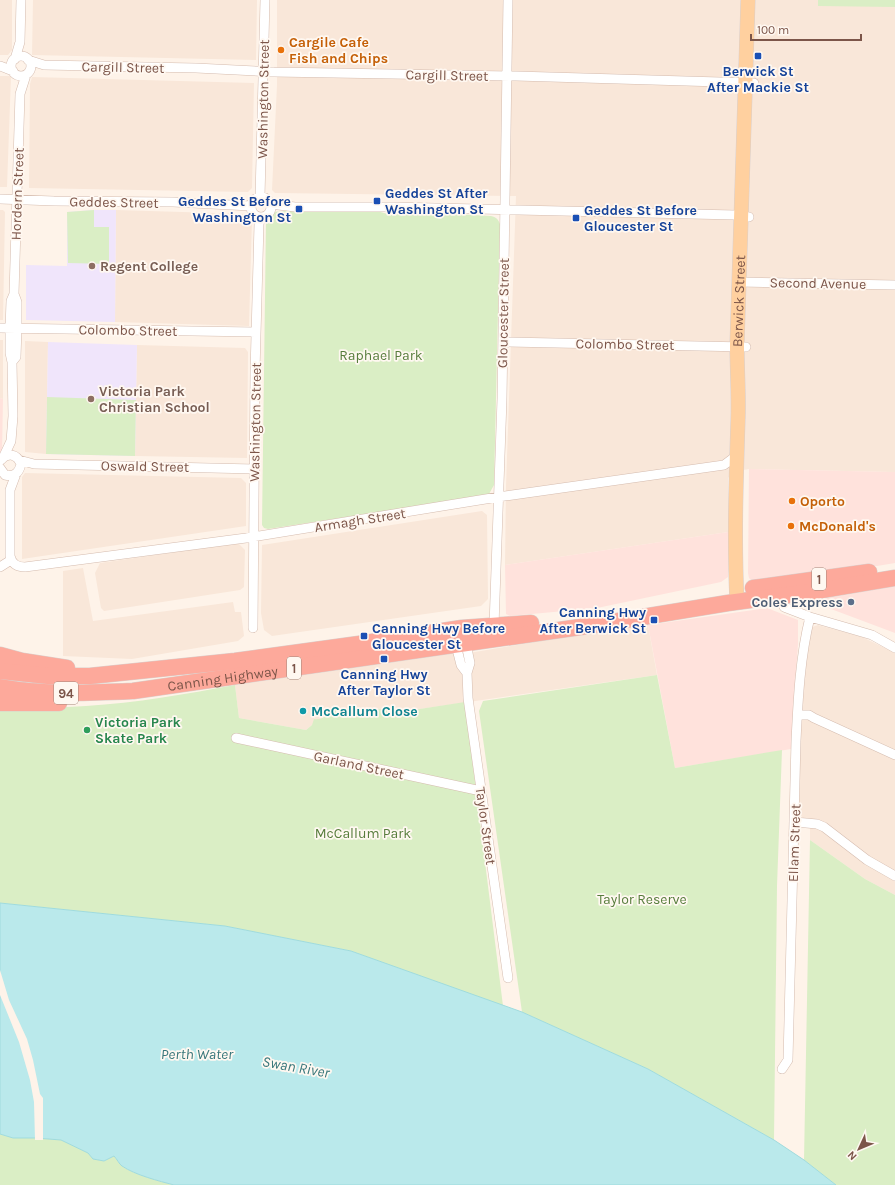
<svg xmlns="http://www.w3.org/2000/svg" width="895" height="1185" viewBox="0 0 895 1185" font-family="Karla,sans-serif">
  <rect width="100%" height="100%" fill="#fef3e9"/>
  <!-- residential -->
  <path fill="#f9e7d9" d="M0,0H12V50L8,55H0Z
    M33,0H257L256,60L32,55Z
    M277,0H895V472L749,469L732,472L728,478V532L505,565L506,486L516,196L275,193L272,190L277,85Z
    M0,76H11L7,187H0Z
    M32,77L254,83L252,188L248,192L29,188L30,84Z
    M0,210H3L5,212L3,320H0Z
    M116,210L249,214L252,218L249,326L115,322Z
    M0,340H3V399L0,398Z
    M25,341L48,342L46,454L25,452Z
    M137,345L245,348L248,352L247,458L135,456Z
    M25,473L241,478L246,483V526L22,559V477Z
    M482,511L487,515L488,599L481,606L272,636L264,630L261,613L262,545Z
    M238,543L245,550L244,587L240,590L104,611L101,608L95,573L100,563Z
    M83,568L93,621L233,602L235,612H241L244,636L238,641L132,659L63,656V571Z
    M648,625L657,675L413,710L341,708L327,715L323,718L318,720L306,730L239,718L235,685L448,654L475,652L575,635Z
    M818,625L862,637L887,649L895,652V895L865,879L810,840V819L803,818L799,813L800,727L809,632L812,627Z"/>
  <!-- commercial -->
  <path fill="#ffe2dc" d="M0,398L3,399L2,453H0Z
    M749,469L895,472V563L877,566H857L753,582L749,578L748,573Z
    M728,532V577L721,582L597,608L510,616L506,614L505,565Z
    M895,586V633L815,603V600Z
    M767,608L798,620V643L791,749L675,768L648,625Z"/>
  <!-- education -->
  <path fill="#f0e5fb" d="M94,210H116L115,322L26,320V265L67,266V212Z
    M48,342L137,345L135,456L46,454Z"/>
  <!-- green -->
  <path fill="#daeec5" d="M818,0H895V7L818,6Z
    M94,210V227H109V264L68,263L67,212Z
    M297,210L377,211L391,215L417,212L491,216C496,217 498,219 500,224L494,485L489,494L485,496L268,529L264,528L262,525L266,220L273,212Z
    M47,397L136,400L135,456L46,454Z
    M657,675L675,768L782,750L777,886L774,1140L648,1069L522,1012L479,711L483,701Z
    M235,685L239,718L306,730L312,725L314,719C321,720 326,717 329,711L341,708L413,710L465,702L503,1006L351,951L225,926L0,903V706C29,707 57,708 86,706C136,703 186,694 235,685Z
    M810,840L865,879L895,895V1185H836L804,1160Z
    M0,1134L13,1138H36L61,1140L88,1153L93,1159L104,1161L114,1156C117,1159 119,1164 122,1166C134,1175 160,1181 174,1185H0Z"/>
  <!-- water -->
  <path fill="#bae9eb" stroke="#9fdbdd" d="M0,903L225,926L351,951L522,1012L648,1069L774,1140L804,1160L836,1185H174C159,1181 135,1175 122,1166C119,1164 117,1159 114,1156L104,1161L93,1159L88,1153L61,1140L36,1138H13L0,1134Z"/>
  <!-- pier -->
  <path fill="#fef3e9" d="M0,970L9,1000L27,1039L33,1060L40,1094L43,1098V1140H35L34,1102L30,1080L19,1042L0,995Z"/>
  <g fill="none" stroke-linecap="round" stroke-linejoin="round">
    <defs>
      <path id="street" d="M11 66a10 10 0 1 1 20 0a10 10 0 1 1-20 0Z
        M15,59L20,42L21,0
        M28,60L44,65L196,68L274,72L516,76L754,83
        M0,66L13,71
        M260,197L265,0
        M251 207a10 10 0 1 1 20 0a10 10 0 1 1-20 0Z
        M0,199L54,201L173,202L251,206
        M270,204L295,207H393L735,215L749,217
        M740,282L895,285
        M0,328L256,332
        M503,342L746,347
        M12,362L16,357L17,328V302L14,294
        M3,458L11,441L13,416L12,362L10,353V328L11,301L14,294L20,94L26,75
        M19,460L34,464L255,469
        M0,468L5,475C14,477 19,473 21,464C17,454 8,452 1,460
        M16,474L10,490V556C12,564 17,567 25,567L246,538L498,497L724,465L736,456
        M0,567L11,560
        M784,607L810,617L872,635L895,648
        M494,626L502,399L508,0
        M253,628L255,372L259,224L261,217
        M465,639L470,663L467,673L468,698L508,978
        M455,641L461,665L467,673
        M798,715H809L814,718L895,755
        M236,738L481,791
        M795,822L817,824L824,827L867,860L895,876
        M782,1069L788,1060L796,741C798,700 800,657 810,617"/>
      <g id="primary">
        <path id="s1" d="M737,602C734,541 736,481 738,420C739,395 737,370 737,345C741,230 745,115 748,0"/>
      </g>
      <g id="highway">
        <path d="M753,588L869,572"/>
        <path d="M0,655L22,661L67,668"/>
        <path d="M0,671L48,676H90L235,661L359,644L462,628L531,623"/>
        <path id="s2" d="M0,687C44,695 88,693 133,691L594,625L728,603L810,592L895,578"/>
        <path d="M0,703H59"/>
      </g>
    </defs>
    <!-- street casing -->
    <use href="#street" stroke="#d5bcaf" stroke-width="10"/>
    <!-- primary casing -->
    <use href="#primary" stroke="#dacfcc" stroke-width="15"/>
    <!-- highway casing -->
    <use href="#highway" stroke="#dacfcc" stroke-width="17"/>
    <!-- street -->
    <use href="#street" stroke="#fff" stroke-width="9"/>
    <!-- primary -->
    <use href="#primary" stroke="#ffd09f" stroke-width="14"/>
    <!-- highway -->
    <use href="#highway" stroke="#fda99b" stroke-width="16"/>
  </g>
  <!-- markers -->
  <g fill="#e8710a" stroke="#fff8f1" stroke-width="1.5">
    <circle cx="281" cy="50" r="4"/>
    <circle cx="792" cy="501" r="4"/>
    <circle cx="791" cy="526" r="4"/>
  </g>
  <g fill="#1a4fb4" stroke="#fff8f1" stroke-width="1.5">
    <rect x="754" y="52" width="8" height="8" rx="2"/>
    <rect x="373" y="197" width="8" height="8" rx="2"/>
    <rect x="295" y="205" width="8" height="8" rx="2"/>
    <rect x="572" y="214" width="8" height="8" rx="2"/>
    <rect x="650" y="616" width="8" height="8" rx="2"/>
    <rect x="360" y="632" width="8" height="8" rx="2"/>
    <rect x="380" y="655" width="8" height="8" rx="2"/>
  </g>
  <g fill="#8d6e63" stroke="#fff8f1" stroke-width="1.5">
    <circle cx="92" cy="266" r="4"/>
    <circle cx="91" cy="399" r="4"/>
  </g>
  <circle fill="#5c6f8a" stroke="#fff8f1" stroke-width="1.5" cx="851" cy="602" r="4"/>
  <circle fill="#0f9aa8" stroke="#fff8f1" stroke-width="1.5" cx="303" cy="711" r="4"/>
  <circle fill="#2e9e5b" stroke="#fff8f1" stroke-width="1.5" cx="87" cy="730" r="4"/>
  <g text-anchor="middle" stroke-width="3.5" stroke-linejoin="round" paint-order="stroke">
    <!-- shield labels -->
    <g fill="#fff8f1" stroke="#a3867b" stroke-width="1">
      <rect x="812" y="568" width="14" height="22" rx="3"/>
      <rect x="287" y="657" width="14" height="22" rx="3"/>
      <rect x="54" y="682" width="24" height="22" rx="3"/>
    </g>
    <g font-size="13" font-weight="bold" fill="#7c5549">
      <text x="819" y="584">1</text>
      <text x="294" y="673">1</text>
      <text x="66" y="698">94</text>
    </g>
    <!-- food labels -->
    <g font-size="14" font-weight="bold" fill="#c56008" stroke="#fff8f1" text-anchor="start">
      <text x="289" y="47">Cargile Cafe<tspan x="289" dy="16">Fish and Chips</tspan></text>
      <text x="800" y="506">Oporto</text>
      <text x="799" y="531">McDonald's</text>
    </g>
    <!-- street labels -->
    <g font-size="14" fill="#7c5549" stroke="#fff8f1">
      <text transform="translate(123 67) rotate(1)" y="5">Cargill Street</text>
      <text transform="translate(447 75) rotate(1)" y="5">Cargill Street</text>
      <text transform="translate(263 99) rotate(-89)" y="5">Washington Street</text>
      <text transform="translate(17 194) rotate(-88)" y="5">Hordern Street</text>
      <text transform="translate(114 202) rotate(1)" y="5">Geddes Street</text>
      <text transform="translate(818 283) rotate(1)" y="5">Second Avenue</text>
      <text dy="5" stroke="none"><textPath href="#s1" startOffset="301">Berwick Street</textPath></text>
      <text transform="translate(503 313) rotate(-89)" y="5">Gloucester Street</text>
      <text transform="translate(128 330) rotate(1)" y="5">Colombo Street</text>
      <text transform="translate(625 344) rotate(1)" y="5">Colombo Street</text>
      <text transform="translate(255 422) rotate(-89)" y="5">Washington Street</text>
      <text transform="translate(145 466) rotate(1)" y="5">Oswald Street</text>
      <text transform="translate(360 520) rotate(-9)" y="5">Armagh Street</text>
      <text dy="5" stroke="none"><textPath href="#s2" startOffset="224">Canning Highway</textPath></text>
      <text transform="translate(359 765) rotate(12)" y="5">Garland Street</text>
      <text transform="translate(486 826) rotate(82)" y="5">Taylor Street</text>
      <text transform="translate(794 843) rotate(-88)" y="5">Ellam Street</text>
    </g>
    <!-- transit labels -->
    <g font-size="14" font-weight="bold" fill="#164399" stroke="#fff8f1" text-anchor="start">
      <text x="758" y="76" text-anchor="middle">Berwick St<tspan x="758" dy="16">After Mackie St</tspan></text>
      <text x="385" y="198">Geddes St After<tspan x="385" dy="16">Washington St</tspan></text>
      <text x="291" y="206" text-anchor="end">Geddes St Before<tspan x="291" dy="16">Washington St</tspan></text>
      <text x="584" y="215">Geddes St Before<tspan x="584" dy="16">Gloucester St</tspan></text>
      <text x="646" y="617" text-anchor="end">Canning Hwy<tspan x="646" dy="16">After Berwick St</tspan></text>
      <text x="372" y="633">Canning Hwy Before<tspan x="372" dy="16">Gloucester St</tspan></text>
      <text x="384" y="679" text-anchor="middle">Canning Hwy<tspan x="384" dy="16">After Taylor St</tspan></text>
    </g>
    <!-- education labels -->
    <g font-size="14" font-weight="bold" fill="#785e54" stroke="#fff8f1" text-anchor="start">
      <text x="100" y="271">Regent College</text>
      <text x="99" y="396">Victoria Park<tspan x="99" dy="16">Christian School</tspan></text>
    </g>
    <!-- park labels -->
    <g font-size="14" fill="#577d3c" stroke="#fff8f1">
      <text x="381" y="360">Raphael Park</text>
      <text x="363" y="838">McCallum Park</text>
      <text x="642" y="904">Taylor Reserve</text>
    </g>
    <!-- service labels -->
    <g font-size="14" font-weight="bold" fill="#4e5e75" stroke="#fff8f1" text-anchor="end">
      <text x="843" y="607">Coles Express</text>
    </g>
    <!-- culture labels -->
    <g font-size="14" font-weight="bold" fill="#0d838f" stroke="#fff8f1" text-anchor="start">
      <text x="311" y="716">McCallum Close</text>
    </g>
    <!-- leisure labels -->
    <g font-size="14" font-weight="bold" fill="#27864d" stroke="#fff8f1" text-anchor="start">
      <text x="95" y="727">Victoria Park<tspan x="95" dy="16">Skate Park</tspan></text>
    </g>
    <!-- water labels -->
    <g font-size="15" font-style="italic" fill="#38777b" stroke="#fff8f1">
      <text x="197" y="1059">Perth Water</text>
      <text transform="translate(296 1067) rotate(10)" y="5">Swan River</text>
    </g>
  </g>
  <!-- north arrow -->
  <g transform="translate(859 1149) rotate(226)" stroke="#fff8f1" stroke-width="3" paint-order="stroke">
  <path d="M0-3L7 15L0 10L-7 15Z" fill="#7c5549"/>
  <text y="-6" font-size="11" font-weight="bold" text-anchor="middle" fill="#7c5549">N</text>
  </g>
  <!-- scale -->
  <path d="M751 34v6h110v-6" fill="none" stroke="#7c5549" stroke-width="2"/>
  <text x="757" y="34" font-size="12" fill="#7c5549" stroke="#fff8f1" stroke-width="3" paint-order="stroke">100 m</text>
</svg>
